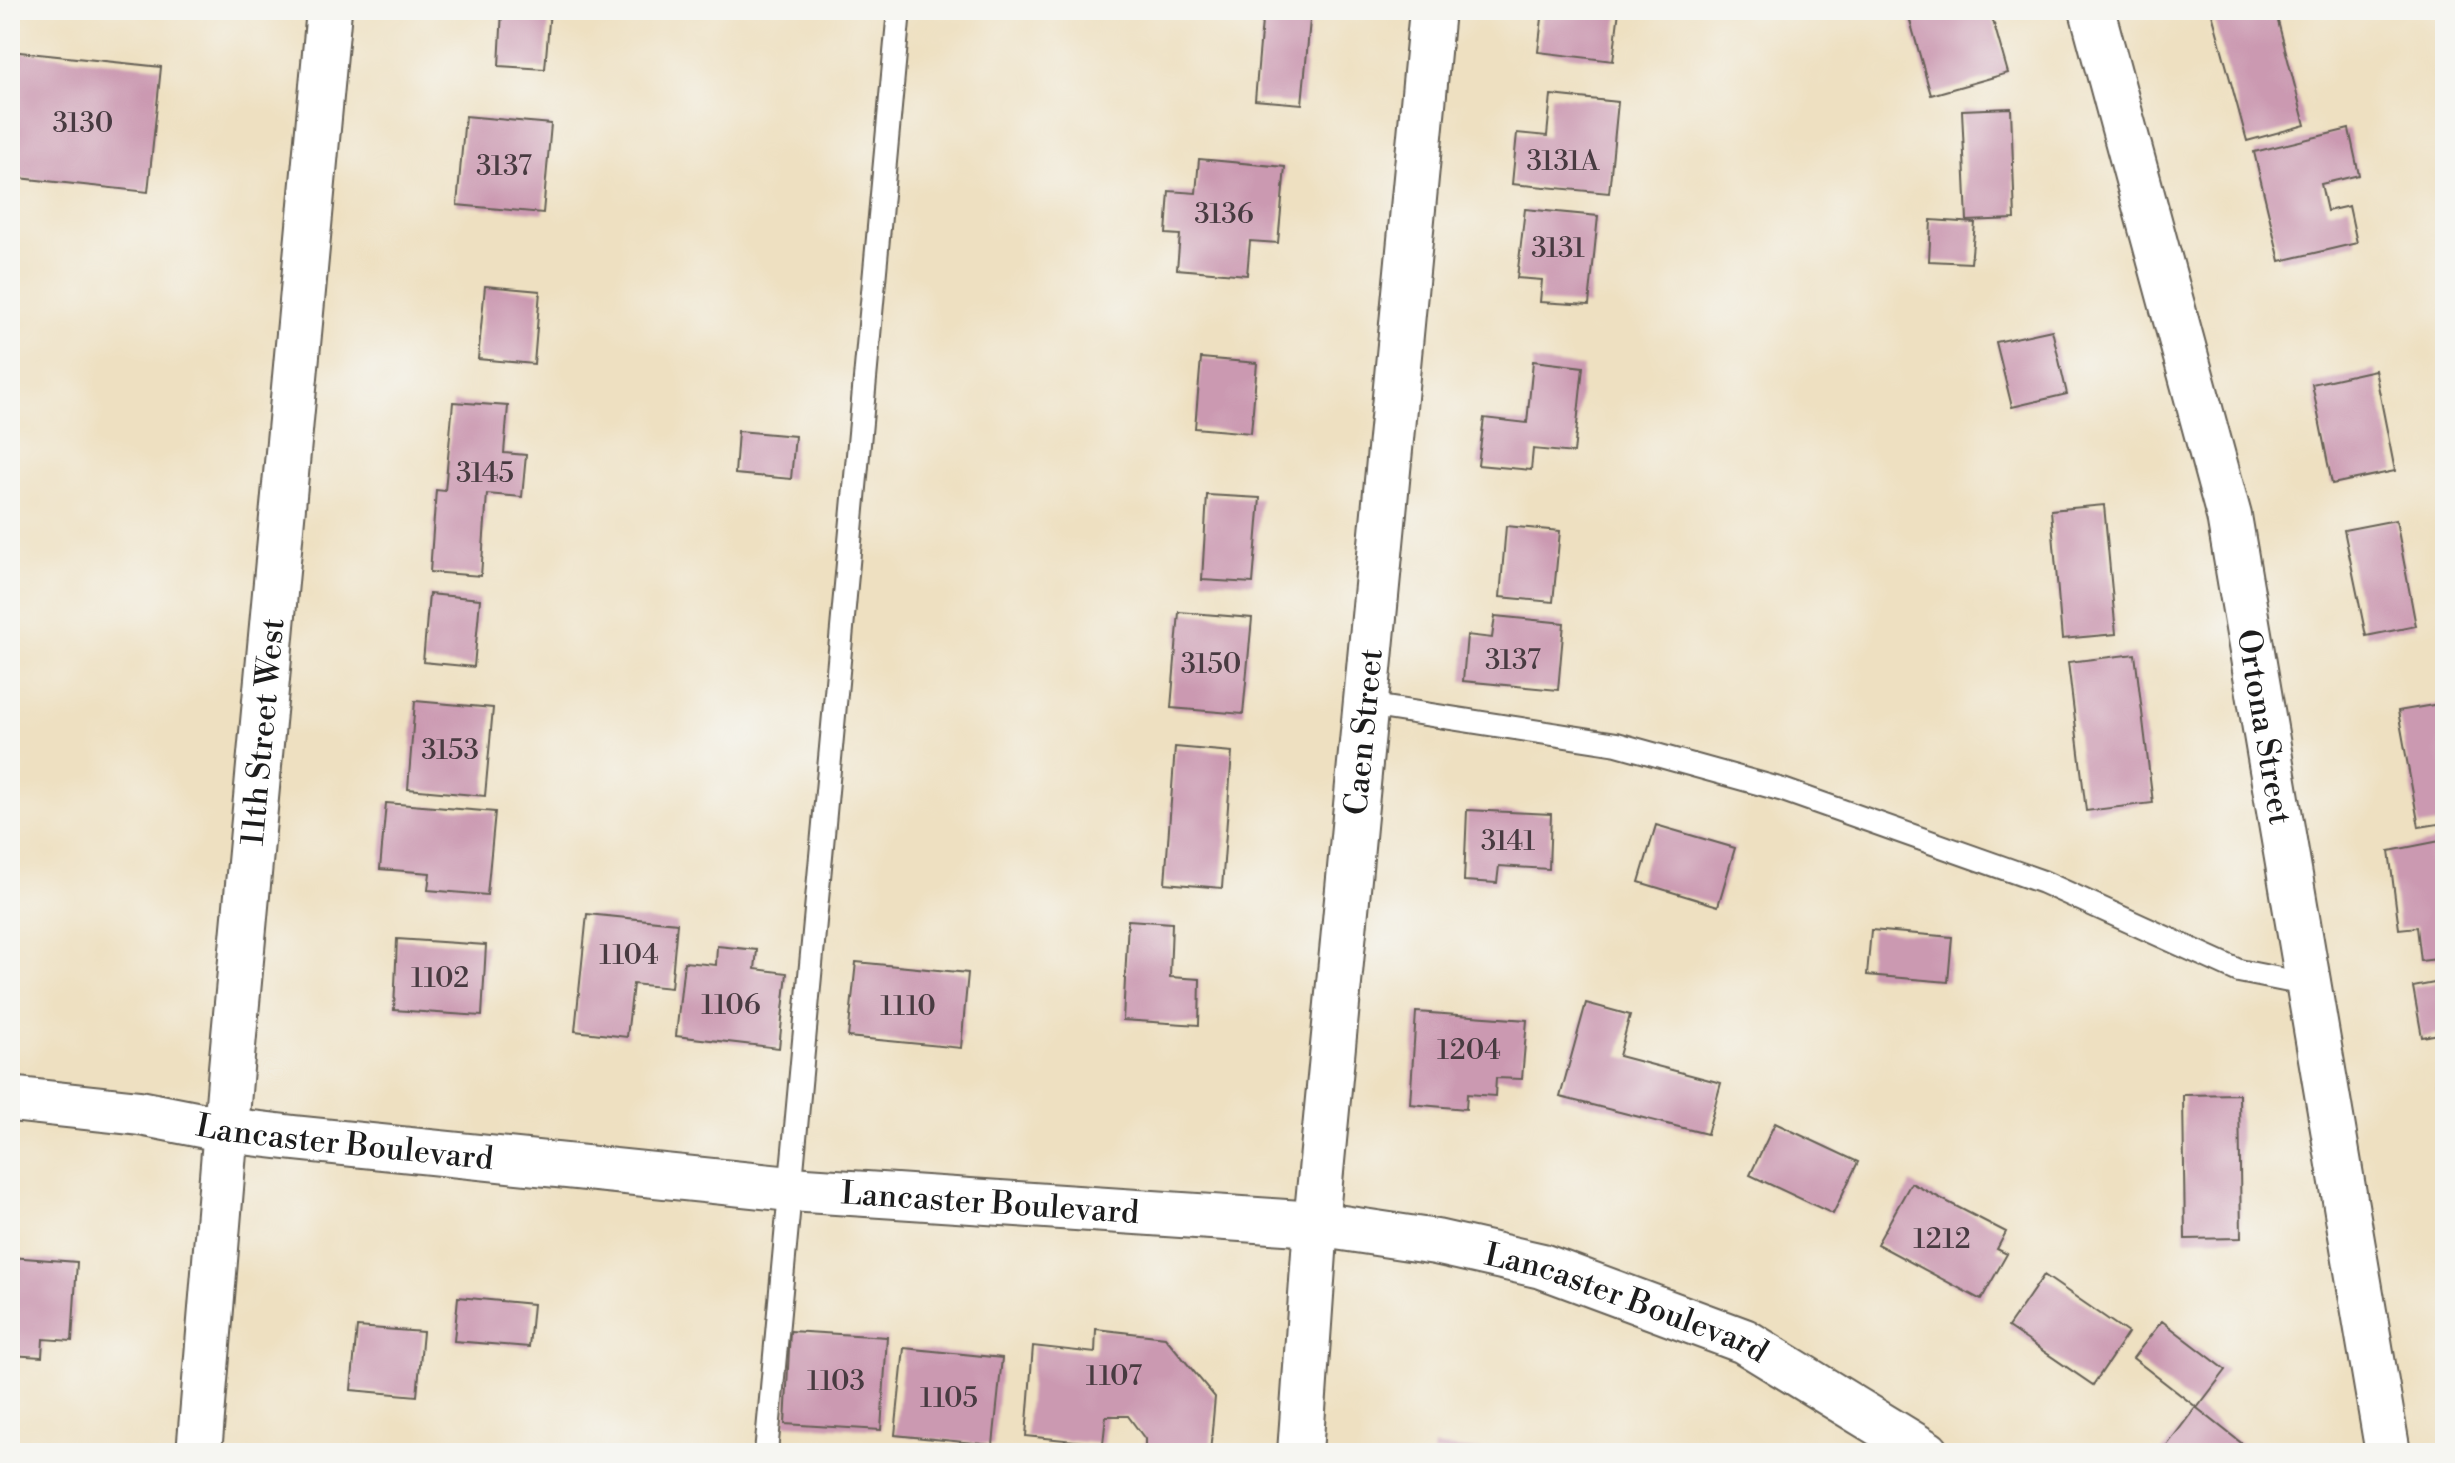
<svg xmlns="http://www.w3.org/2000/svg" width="2455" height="1463" viewBox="0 0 2455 1463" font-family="'Libre Bodoni',serif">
  <rect width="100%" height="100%" fill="#f6f6f2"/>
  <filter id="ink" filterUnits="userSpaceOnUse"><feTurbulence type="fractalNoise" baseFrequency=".0125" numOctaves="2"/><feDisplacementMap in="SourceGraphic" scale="16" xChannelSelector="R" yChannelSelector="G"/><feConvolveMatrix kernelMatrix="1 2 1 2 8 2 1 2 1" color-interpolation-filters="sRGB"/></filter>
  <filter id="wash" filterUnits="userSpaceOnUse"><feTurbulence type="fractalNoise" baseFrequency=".006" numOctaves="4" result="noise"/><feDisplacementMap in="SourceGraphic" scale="32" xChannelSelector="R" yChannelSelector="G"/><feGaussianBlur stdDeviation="1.8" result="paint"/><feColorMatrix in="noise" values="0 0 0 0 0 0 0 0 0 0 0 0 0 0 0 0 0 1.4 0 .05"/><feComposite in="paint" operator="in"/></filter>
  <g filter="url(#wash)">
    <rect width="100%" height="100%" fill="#eee0c1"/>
    <g id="blocks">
      <!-- building -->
      <path fill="#cb99b1" d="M502,10H550L545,69L499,66Z
        M1263,10H1311L1302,104L1255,100Z
        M1543,10H1619L1613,61L1538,52Z
        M1907,10H1990L2008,73L1931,95Z
        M2211,10H2275L2305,125L2247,141Z
        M10,51L161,67L148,192L10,177Z
        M1551,95L1618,102L1609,193L1512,184L1517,133L1547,136Z
        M2011,108L2015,219L1967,221L1962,110Z
        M465,116L551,124L543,213L457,205Z
        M2349,129L2359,175L2321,184L2327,211L2349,206L2357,243L2280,261L2254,152Z
        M1199,159L1285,167L1278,243L1250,241L1247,275L1177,269L1180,235L1166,234L1169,191L1196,193Z
        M1525,209L1598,216L1589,305L1540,302L1542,280L1517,278Z
        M1931,220L1975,223L1971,263L1929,261Z
        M485,286L540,291L534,364L478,359Z
        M2052,330L2067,394L2012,407L1996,342Z
        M1201,358L1257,363L1251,433L1195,428Z
        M1533,361L1583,367L1574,453L1533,449L1531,470L1478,465L1484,418L1527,423Z
        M2375,370L2395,471L2332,484L2312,384Z
        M453,402L508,406L504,453L526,455L522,497L487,494L481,576L430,572L436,490L445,491Z
        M738,431L795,436L791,479L735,474Z
        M1207,495L1260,498L1253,583L1202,580Z
        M2104,505L2116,634L2062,639L2051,510Z
        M2396,520L2416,626L2366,636L2344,530Z
        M1506,526L1560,531L1553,602L1500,597Z
        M429,594L480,599L474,667L423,662Z
        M1179,612L1252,618L1243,714L1171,708Z
        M1495,616L1564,623L1558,690L1463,681L1467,635L1492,638Z
        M2135,654L2153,803L2086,811L2068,662Z
        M415,701L493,708L485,796L408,789Z
        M2445,703V823L2419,827L2398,711Z
        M1175,747L1232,752L1222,888L1165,883Z
        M386,803L495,812L487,895L428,890L430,873L380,869Z
        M1467,810L1551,814L1549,869L1499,866L1497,883L1464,881Z
        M1656,825L1735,848L1718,906L1639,882Z
        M2445,840V958L2421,961L2417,927L2399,929L2389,851Z
        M587,914L677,923L671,988L633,984L627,1037L575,1031Z
        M1128,920L1172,923L1170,977L1200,979L1199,1025L1123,1020Z
        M1871,930L1952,937L1948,982L1867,975Z
        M397,939L486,945L482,1016L394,1010Z
        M717,946L757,950L755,969L787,973L779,1048L676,1036L684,962L716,965Z
        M856,962L968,973L961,1048L848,1037Z
        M2445,981V1033L2422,1037L2413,987Z
        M1586,1003L1630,1015L1619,1056L1721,1083L1707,1134L1560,1097Z
        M1416,1012L1527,1020L1522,1079L1496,1078L1495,1096L1467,1094L1466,1109L1410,1104Z
        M2445,1082V1125H2443L2436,1084Z
        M2239,1094L2241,1238L2185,1239L2183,1095Z
        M1775,1123L1858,1162L1833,1214L1750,1175Z
        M1911,1183L2006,1232L1997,1249L2007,1254L1981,1300L1877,1244Z
        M10,1257L77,1262L72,1341L43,1339L42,1357L10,1355Z
        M2044,1275L2128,1333L2093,1385L2008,1327Z
        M458,1297L533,1304L529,1347L454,1341Z
        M2162,1321L2226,1370L2197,1408L2254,1453H2161L2196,1407L2133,1358Z
        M357,1327L423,1332L417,1396L351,1390Z
        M1096,1329L1165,1337L1215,1397L1210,1453H1145V1439L1128,1416H1106L1103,1444L1026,1436L1033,1346L1095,1353Z
        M790,1331L887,1337L881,1430L785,1424Z
        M904,1348L1002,1358L993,1445L895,1435Z
        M1434,1446L1486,1451V1453H1433Z"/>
    </g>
  </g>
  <g filter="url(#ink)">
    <use href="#blocks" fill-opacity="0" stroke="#666156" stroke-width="2"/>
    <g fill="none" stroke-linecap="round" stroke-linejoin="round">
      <defs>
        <path id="lane" d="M1367,705L1617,744L1783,790L2043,882L2239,971L2310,985
          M766,1453L899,10"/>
        <g id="street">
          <path id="s1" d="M2092,10L2229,516L2388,1453"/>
          <path id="s2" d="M10,1099L140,1113L226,1130L294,1138L791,1189L1316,1224L1436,1242L1542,1266L1744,1341L1927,1453"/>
          <path id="s3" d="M199,1453L231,1068L329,10"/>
          <path id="s4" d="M1300,1453L1316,1224L1432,10"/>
        </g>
      </defs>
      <!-- lane casing -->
      <use href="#lane" stroke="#666156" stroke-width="26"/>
      <!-- street casing -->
      <use href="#street" stroke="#666156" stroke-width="48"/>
      <!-- lane -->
      <use href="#lane" stroke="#fff" stroke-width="22"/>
      <!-- street -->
      <use href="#street" stroke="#fff" stroke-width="44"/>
    </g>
  </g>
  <g text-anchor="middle" stroke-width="8" stroke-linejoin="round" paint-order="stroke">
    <!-- number labels -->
    <g font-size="28" fill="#483b41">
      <text x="83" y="132">3130</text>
      <text x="1563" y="170">3131A</text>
      <text x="504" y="175">3137</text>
      <text x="1224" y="223">3136</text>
      <text x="1558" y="257">3131</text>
      <text x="485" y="482">3145</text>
      <text x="1513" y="669">3137</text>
      <text x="1211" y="673">3150</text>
      <text x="450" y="759">3153</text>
      <text x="1508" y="850">3141</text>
      <text x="629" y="964">1104</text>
      <text x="440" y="987">1102</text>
      <text x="731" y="1014">1106</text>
      <text x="908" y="1015">1110</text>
      <text x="1469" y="1059">1204</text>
      <text x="1942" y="1248">1212</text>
      <text x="1114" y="1385">1107</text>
      <text x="836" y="1390">1103</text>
      <text x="949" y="1407">1105</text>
    </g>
    <!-- street labels -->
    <g font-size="32" fill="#1c1c1c" stroke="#f6f6f2">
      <text dy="11" stroke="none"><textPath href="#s1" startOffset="738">Ortona Street</textPath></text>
      <text dy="11" stroke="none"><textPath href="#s3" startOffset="724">11th Street West</textPath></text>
      <text dy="11" stroke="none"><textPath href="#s4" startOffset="724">Caen Street</textPath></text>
      <text dy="11" stroke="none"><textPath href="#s2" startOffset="338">Lancaster Boulevard</textPath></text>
      <text dy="11" stroke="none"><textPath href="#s2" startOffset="986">Lancaster Boulevard</textPath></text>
      <text dy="11" stroke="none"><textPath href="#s2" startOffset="1634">Lancaster Boulevard</textPath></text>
    </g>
  </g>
  <!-- margin -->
  <rect width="2455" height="1463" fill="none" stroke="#f6f6f2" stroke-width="40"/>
</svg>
